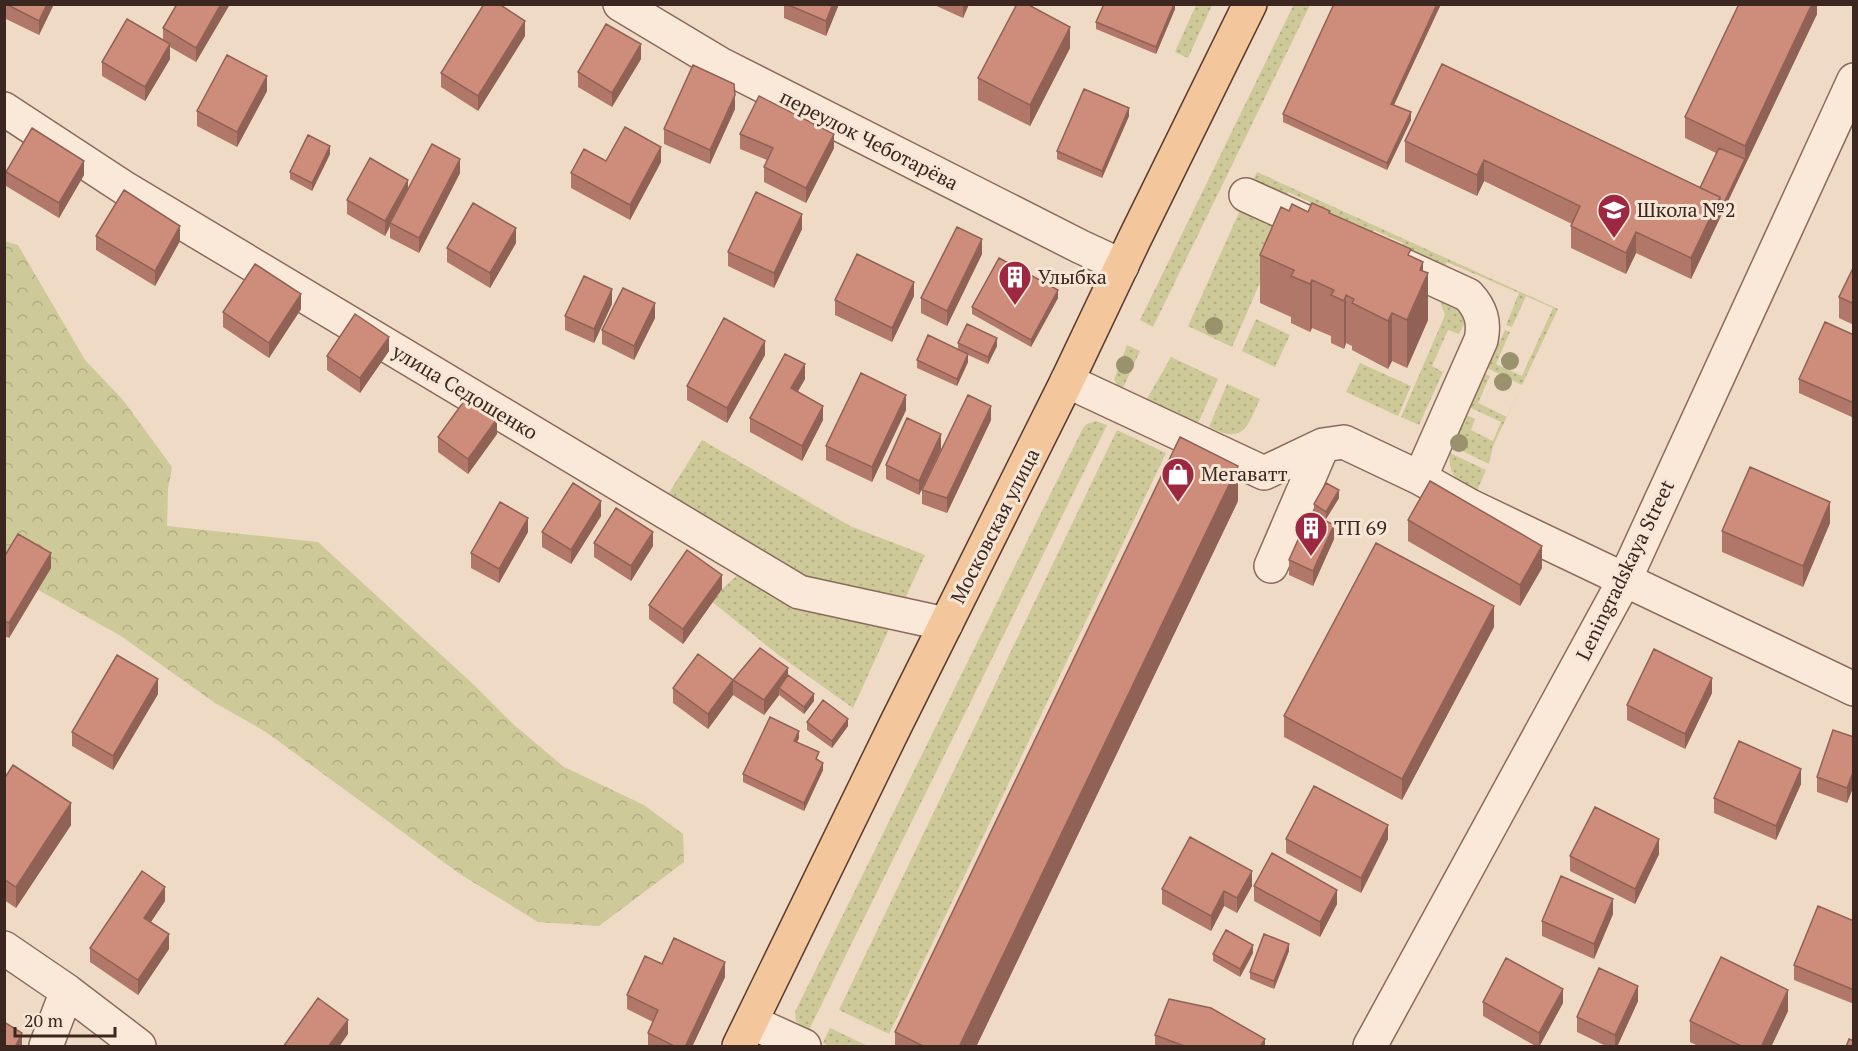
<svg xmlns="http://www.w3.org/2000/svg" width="1858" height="1051" viewBox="0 0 1858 1051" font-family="'PT Serif',serif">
  <defs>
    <pattern id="grass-dots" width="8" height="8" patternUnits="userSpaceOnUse" patternTransform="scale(1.5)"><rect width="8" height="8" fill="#cec998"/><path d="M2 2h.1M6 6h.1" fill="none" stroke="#b2ad83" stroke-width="1.8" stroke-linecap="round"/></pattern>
    <pattern id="forest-crowns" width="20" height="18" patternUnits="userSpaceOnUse" patternTransform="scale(1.5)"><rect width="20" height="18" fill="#cec998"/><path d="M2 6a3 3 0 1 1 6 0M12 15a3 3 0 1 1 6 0" fill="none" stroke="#b2ad83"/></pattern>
  </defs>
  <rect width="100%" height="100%" fill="#efdac5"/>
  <!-- grass -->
  <path fill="url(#grass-dots)" d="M1294,4L1310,5L1153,327L1140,320Z
    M1196,5H1212L1188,58L1175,52Z
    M1257,172L1558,309L1493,446L1489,464L1452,446L1466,415L1475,419L1471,430L1493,441L1501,422L1469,407L1484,373L1490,376L1478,403L1507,417L1522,385L1487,368L1505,330L1510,332L1496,364L1522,376L1553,308L1526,296L1512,327L1506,325L1519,293L1447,262L1442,271L1400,252L1403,243L1374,230L1370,239L1355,232L1357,225L1334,215L1331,222L1306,211L1310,202L1288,192L1284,201L1251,185Z
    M1242,206L1284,227L1232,347L1188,326Z
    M1437,294L1453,301L1468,317L1459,334L1448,330L1432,366L1443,372L1419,425L1401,417L1445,315Z
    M1256,319L1290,335L1275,367L1242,351Z
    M1127,345L1140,351L1122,390L1117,385L1114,379Z
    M1171,357L1218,379L1198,423L1147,399Z
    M1360,363L1411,386L1398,416L1346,392Z
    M1227,384L1260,399C1247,427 1244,445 1209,427Z
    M1096,421L1107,425L808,1032L796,1021L795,1012L1083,428L1087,424Z
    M1117,430L1166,453L889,1034L839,1010Z
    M702,440L850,526L925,555L903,603L801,579L669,493Z
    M1450,453L1486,470L1477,491C1457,481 1448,476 1450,453Z
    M742,571L890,627L853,708L780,656L706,597L722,589Z
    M830,1028L868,1046H829L823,1043Z"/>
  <!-- forest -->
  <path fill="url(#forest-crowns)" d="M4,241L18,245L85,360L123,400L172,467L168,489L167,526L318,542L474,685L513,724L564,767L644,805L683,834L684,862L599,926L538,922L460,874L266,732L215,703L121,636L24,582L5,553Z"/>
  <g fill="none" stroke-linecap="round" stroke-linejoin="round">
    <defs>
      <path id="minor" d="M620,4L720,64L1081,247L1122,266
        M4,109L126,189L799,592L946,624
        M1246,195L1321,229
        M1387,258L1468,295C1481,309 1485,322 1481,340L1420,478
        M1067,381L1264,473L1323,445L1344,442L1420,478L1470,506L1854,689
        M1271,566L1323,445
        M4,948L67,991L139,1046
        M751,1022L804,1046
        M46,1046L67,991
        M1370,1046L1625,579L1854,80"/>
      <path id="major" d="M739,1046L895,726L1067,381L1134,240L1250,4"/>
    </defs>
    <!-- minor casing -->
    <use href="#minor" stroke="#8b6a5a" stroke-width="36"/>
    <!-- major casing -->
    <use href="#major" stroke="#593a2f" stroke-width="36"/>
    <!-- minor -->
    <use href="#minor" stroke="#fae9d9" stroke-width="33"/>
    <!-- major -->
    <use href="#major" stroke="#f3c69c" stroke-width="33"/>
  </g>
  <!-- trees -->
  <g fill="#9a926d">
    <circle cx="1214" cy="326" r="9"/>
    <circle cx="1510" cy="361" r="9"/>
    <circle cx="1125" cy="365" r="9"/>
    <circle cx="1503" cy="382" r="9"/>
    <circle cx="1459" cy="443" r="9"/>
  </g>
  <!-- wall -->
  <path fill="#b17869" d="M4,4H54L39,35L4,18Z
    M229,4L196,62L170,47V59L145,101L102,76V62L163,40V28Z
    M784,4H839L826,36L784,18Z
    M932,4H969L963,18Z
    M1175,4V9L1156,54L1096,29V22Z
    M1334,4H1441L1394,105L1411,120L1387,170L1283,122V114Z
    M1817,4V14L1691,279L1636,253L1626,274L1571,248V226L1572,224L1484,181L1477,196L1405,162V141L1700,188L1716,153L1685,138V117Z
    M525,36L478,111L441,87V73Z
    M1070,48L1030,126L978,100V78Z
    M641,59L612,107L578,87V72Z
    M267,91L237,147L197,126V111Z
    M735,109L710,164L664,144V129Z
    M1129,116L1102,178L1057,159V151Z
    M740,134L834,148L806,203L764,182V167L767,160L740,149Z
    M330,154L312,191L290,179V172Z
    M606,161L661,162L630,220L571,188V173Z
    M6,172L84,175L59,218L6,186Z
    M460,173L419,253L390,238V226L385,236L347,214V200L408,189Z
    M1289,211L1330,214L1411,257L1423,271L1428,320L1407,368L1392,361L1388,369L1352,350V346L1346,343L1344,349L1331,343V336L1312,328L1310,332L1291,323V317L1260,303V255Z
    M802,229L774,288L728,266V252Z
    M96,236L180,241L155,286L96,250Z
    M516,243L490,288L447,262V248Z
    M982,254L947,326L921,313V298Z
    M1854,266V325L1839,318V297Z
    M914,296L892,342L835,315V300Z
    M1058,298L1031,347L972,314V307Z
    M612,304L594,343L565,330V316Z
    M301,309L269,358L223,327V312Z
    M655,318L634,360L602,344V330Z
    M1854,335V418L1799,393V379Z
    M958,343L997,346L988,364L968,355V362L957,386L917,368V360L958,350Z
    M389,351L360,393L327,370V356Z
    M765,355L727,423L687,400V386Z
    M805,379L798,391L823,420L802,461L750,432V418Z
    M906,410L872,482L826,460V446Z
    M991,420L947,513L922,504V490Z
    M497,434L468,474L438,452V437Z
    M941,449L919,495L886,479V465Z
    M1339,498L1326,519L1314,512V504Z
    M1238,501L976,1047H895V1032Z
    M601,516L571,564L542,547V532Z
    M1408,520L1542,568L1520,606L1408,541Z
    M1830,523L1803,587L1722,552V531Z
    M528,532L499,583L471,568V553Z
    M1334,539L1313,586L1289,575V560Z
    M594,543L653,546L631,581L594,557Z
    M4,557L51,568L9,638L4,636Z
    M722,589L683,644L649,619V605Z
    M1494,627L1402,800L1284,737V716Z
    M788,675L814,701L804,714L779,695L764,715L733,695V680Z
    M673,688L733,695L708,729L673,703Z
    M1712,693L1685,749L1627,720V705Z
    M158,694L113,770L72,746V732Z
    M807,722L848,726L832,748L807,730Z
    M1854,737V785L1847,803L1817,792V777Z
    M799,738L797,742L819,760L823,770L804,811L743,782V774Z
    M4,779L71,825L16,908L4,900Z
    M1801,784L1776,840L1714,813V798Z
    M1286,839H1388L1361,893L1286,853Z
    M1659,854L1635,904L1570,871V856Z
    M1252,886L1237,913L1224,906L1211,931L1162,904V889Z
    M1254,886L1337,904L1320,937L1254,901Z
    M165,901L151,922L169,949L138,995L90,962V948Z
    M1613,914L1594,959L1542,936V921Z
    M1854,921V1004L1794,980V965Z
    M1289,951L1274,989L1250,979V972Z
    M1253,953L1240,977L1213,961V954Z
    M662,964L725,977L692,1047H648V1033L653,1022L627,1009V995Z
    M1638,1001L1617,1047H1608L1577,1032V1017Z
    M1483,1002L1563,1003L1539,1047H1537L1483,1016Z
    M1788,1011L1771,1047H1700L1690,1042V1021Z
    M1155,1035L1265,1047H1155Z"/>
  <!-- shaded-wall -->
  <path fill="#906255" d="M47,4H54L39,35V21Z
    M221,4H229V6L196,62V48Z
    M833,4H839L826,36V21Z
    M963,4H969L963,18Z
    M1174,4H1175V9L1156,54V47Z
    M1437,4H1441L1391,111V104Z
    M1812,4H1817V14L1691,279V258L1720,197L1745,159V146Z
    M525,21V36L478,111V96Z
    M1070,27V48L1030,126V105Z
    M170,44V59L145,101V87Z
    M641,44V59L612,107V93Z
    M267,76V91L237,147V132Z
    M735,95V109L710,164V150Z
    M1129,108V116L1102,178V171Z
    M1411,112V120L1387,170V163Z
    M834,134V148L806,203V188Z
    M330,146V154L312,191V183Z
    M661,147V162L630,220V205Z
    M460,159V173L419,253V238Z
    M1484,160V181L1477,196V175Z
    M84,161V175L59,218V203Z
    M408,180V195L390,223V226L385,236V221Z
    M802,214V229L774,288V273Z
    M180,226V241L155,286V271Z
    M516,228V243L490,288V273Z
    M1636,232V253L1626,274V253Z
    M982,239V254L947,326V311Z
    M1423,262V282L1428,273V320L1407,368V320L1420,270Z
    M1312,280V328L1310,332V284Z
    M914,282V296L892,342V328Z
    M612,289V304L594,343V329Z
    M1058,290V298L1031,347V340Z
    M301,294V309L269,358V343Z
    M1346,295V343L1344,349V301Z
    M655,303V318L634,360V346Z
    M1392,313V361L1388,369V321Z
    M389,337V351L360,393V378Z
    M997,338V346L988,364V357Z
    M765,341V355L727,423V408Z
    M968,354V362L957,386V379Z
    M805,364V379L791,403V388Z
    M906,395V410L872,482V467Z
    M823,406V420L802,461V446Z
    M991,406V420L947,513V498Z
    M497,419V434L468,474V459Z
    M941,434V449L919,495V481Z
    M1238,466V501L976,1047H959Z
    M1339,490V498L1326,519V512Z
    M601,501V516L571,564V550Z
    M1830,502V523L1803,587V566Z
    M528,518V532L499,583V569Z
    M1334,525V539L1313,586V571Z
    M653,532V546L631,581V566Z
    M1542,546V568L1520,606V585Z
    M51,553V568L9,638V623Z
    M722,575V589L683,644V629Z
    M1494,606V627L1402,800V779Z
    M788,668V683L779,688V695L764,715V700Z
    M1712,678V693L1685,749V734Z
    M158,679V694L113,770V756Z
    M733,680V695L708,729V714Z
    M814,694V701L804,714V707Z
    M848,719V726L832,748V741Z
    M799,731V738L794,748V741Z
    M823,763V770L804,811V803Z
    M1801,769V784L1776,840V826Z
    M1854,770V785L1847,803V788Z
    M71,803V825L16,908V887Z
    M1388,825V839L1361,893V878Z
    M1659,839V854L1635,904V889Z
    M1252,871V886L1237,913V898Z
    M165,887V901L144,932V918Z
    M1337,890V904L1320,937V922Z
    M1224,891V906L1211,931V916Z
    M1613,899V914L1594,959V944Z
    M169,934V949L138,995V980Z
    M1289,944V951L1274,989V981Z
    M1253,945V953L1240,977V969Z
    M725,962V977L692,1047H685Z
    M1638,986V1001L1617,1047H1615V1035Z
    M1563,989V1003L1539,1047V1033Z
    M1788,990V1011L1771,1047H1761Z
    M348,1020V1034L339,1047H328Z
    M22,1033V1047H15Z
    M1265,1039V1047H1260Z"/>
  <!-- building -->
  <path fill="#ce8c7a" stroke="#906255" stroke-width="1.5" d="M6,4H47L39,21Z
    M177,4H221L196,48L163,28Z
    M484,4H499L525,21L478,96L441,73Z
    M786,4H833L826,21Z
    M1017,4H1027L1070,27L1030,105L978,78Z
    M1104,4H1174L1156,47L1096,22Z
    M1334,4H1437L1391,104L1411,112L1387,163L1283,114Z
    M1739,4H1812L1745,146L1685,117Z
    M127,19L170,44L145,87L102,62Z
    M606,24L641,44L612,93L578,72Z
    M227,55L267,76L237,132L197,111Z
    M1442,64L1720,197L1691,258L1636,232L1626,253L1571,226L1580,206L1484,160L1477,175L1405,141Z
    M693,65L734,84L735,95L710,150L664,129Z
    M1084,89L1129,108L1102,171L1057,151Z
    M759,96L834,134L806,188L764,167L773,148L740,134Z
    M625,127L661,147L630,205L571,173L584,149L606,161Z
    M32,128L84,161L59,203L6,172Z
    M308,135L330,146L312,183L290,172Z
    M432,144L460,159L419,238L390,223Z
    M1719,148L1745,159L1720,211V197L1700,188Z
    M370,158L408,180L385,221L347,200Z
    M124,190L180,226L155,271L96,236Z
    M756,192L802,214L774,273L728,252Z
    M473,203L516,228L490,273L447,248Z
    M1312,203L1330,211L1329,213L1411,249L1408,255L1423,262L1420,270L1428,273L1407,320L1392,313L1388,321L1352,303L1354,299L1346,295L1344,301L1331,295L1334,290L1312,280L1310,284L1291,276L1294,270L1260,255L1281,207L1289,211L1292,204L1308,212Z
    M957,227L982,239L947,311L921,298Z
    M857,254L914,282L892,328L835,300Z
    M999,258L1058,290L1031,340L972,307Z
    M255,264L301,294L269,343L223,312Z
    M1854,266V304L1839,297Z
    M584,276L612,289L594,329L565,316Z
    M623,288L655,303L634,346L602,330Z
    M355,314L389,337L360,378L327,356Z
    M724,318L765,341L727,408L687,386Z
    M1825,322L1854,335V403L1799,379Z
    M967,324L997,338L988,357L958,343Z
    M928,335L968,354L957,379L917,360Z
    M785,354L805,364L791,388L823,406L802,446L750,418Z
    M861,373L906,395L872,467L826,446Z
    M968,395L991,406L947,498L922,490Z
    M467,397L497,419L468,459L438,437Z
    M907,418L941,434L919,481L886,465Z
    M1180,437L1238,466L959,1047H925L895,1032Z
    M1750,467L1830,502L1803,566L1722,531Z
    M1430,481L1542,546L1520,585L1408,520Z
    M573,483L601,501L571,550L542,532Z
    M1326,483L1339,490L1326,512L1314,504Z
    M500,502L528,518L499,569L471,553Z
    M616,508L653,532L631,566L594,543Z
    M1310,513L1334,525L1313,571L1289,560Z
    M18,534L51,553L9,623L4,621V557Z
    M1376,543L1494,606L1402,779L1284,716Z
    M687,550L722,575L683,629L649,605Z
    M760,648L788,668L764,700L733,680Z
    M1654,649L1712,678L1685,734L1627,705Z
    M698,654L733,680L708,714L673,688Z
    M117,655L158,679L113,756L72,732Z
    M788,675L814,694L804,707L779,688Z
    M823,700L848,719L832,741L807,722Z
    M770,717L799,731L794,741L819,752L816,759L823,763L804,803L743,774Z
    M1833,730L1854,737V770L1847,788L1817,777Z
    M1739,741L1801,769L1776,826L1714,798Z
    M13,765L71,803L16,887L4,879V779Z
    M1314,786L1388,825L1361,878L1286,839Z
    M1595,807L1659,839L1635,889L1570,856Z
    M1190,837L1252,871L1237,898L1224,891L1211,916L1162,889Z
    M1272,853L1337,890L1320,922L1254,886Z
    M142,871L165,887L144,918L169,934L138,980L90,948Z
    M1561,876L1613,899L1594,944L1542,921Z
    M1818,906L1854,921V990L1794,965Z
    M1226,930L1253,945L1240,969L1213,954Z
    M1264,934L1289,944L1274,981L1250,972Z
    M674,938L725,962L685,1047H676L648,1033L658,1010L627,995L645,956L662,964Z
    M1721,957L1788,990L1761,1047H1743L1690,1021Z
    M1506,958L1563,989L1539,1033L1483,1002Z
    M1599,968L1638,986L1615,1035L1577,1017Z
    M318,998L348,1020L328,1047H283Z
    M1169,999L1211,1008L1265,1039L1260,1047H1187L1155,1035Z
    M4,1022L22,1033L15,1047H4Z
    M1849,1039L1854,1041V1047H1846Z"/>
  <!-- icons -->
  <defs>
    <symbol id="school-pin" viewBox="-11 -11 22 30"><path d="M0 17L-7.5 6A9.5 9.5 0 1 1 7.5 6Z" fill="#9c2941" stroke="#f7e6d5"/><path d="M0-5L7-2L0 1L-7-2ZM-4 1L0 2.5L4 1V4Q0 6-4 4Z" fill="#fff"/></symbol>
    <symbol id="building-pin" viewBox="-11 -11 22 30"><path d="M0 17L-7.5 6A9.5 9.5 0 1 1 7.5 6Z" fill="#9c2941" stroke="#f7e6d5"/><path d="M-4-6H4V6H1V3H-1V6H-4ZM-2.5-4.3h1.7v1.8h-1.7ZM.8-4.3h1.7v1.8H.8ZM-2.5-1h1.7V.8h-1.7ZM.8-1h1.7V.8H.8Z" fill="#fff"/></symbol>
    <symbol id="shop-pin" viewBox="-11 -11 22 30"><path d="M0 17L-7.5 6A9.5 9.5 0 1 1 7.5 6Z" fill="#9c2941" stroke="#f7e6d5"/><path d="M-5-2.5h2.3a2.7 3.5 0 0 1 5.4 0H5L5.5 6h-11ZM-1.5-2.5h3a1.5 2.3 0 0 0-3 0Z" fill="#fff"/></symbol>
  </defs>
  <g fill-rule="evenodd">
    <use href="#school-pin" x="1595" y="191" width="38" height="52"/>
    <use href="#building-pin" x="996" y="258" width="38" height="52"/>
    <use href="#shop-pin" x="1159" y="455" width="38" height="52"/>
    <use href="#building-pin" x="1292" y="509" width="38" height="52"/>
  </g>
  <g text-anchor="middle" stroke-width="6" stroke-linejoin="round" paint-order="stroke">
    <!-- street labels -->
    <g font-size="20" fill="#3b271f" stroke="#f7e6d5">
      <text transform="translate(869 140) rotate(27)" y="7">переулок Чеботарёва</text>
      <text transform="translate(465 392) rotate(31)" y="7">улица Седошенко</text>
      <text transform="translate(995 526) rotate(-63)" y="7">Московская улица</text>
      <text transform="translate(1625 570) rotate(-64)" y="7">Leningradskaya Street</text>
    </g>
    <!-- poi labels -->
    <g font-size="20" fill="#3b271f" stroke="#f7e6d5" text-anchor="start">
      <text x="1637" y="217">Школа №2</text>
      <text x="1038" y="284">Улыбка</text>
      <text x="1201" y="481">Мегаватт</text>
      <text x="1334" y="535">ТП 69</text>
    </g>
  </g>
  <!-- border -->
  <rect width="1858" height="1051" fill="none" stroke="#3b271f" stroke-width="12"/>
  <!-- scale -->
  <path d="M15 1027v9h100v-9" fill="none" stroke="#3b271f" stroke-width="3"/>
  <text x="24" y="1027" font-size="18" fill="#3b271f" stroke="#f7e6d5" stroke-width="4.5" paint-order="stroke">20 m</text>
</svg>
